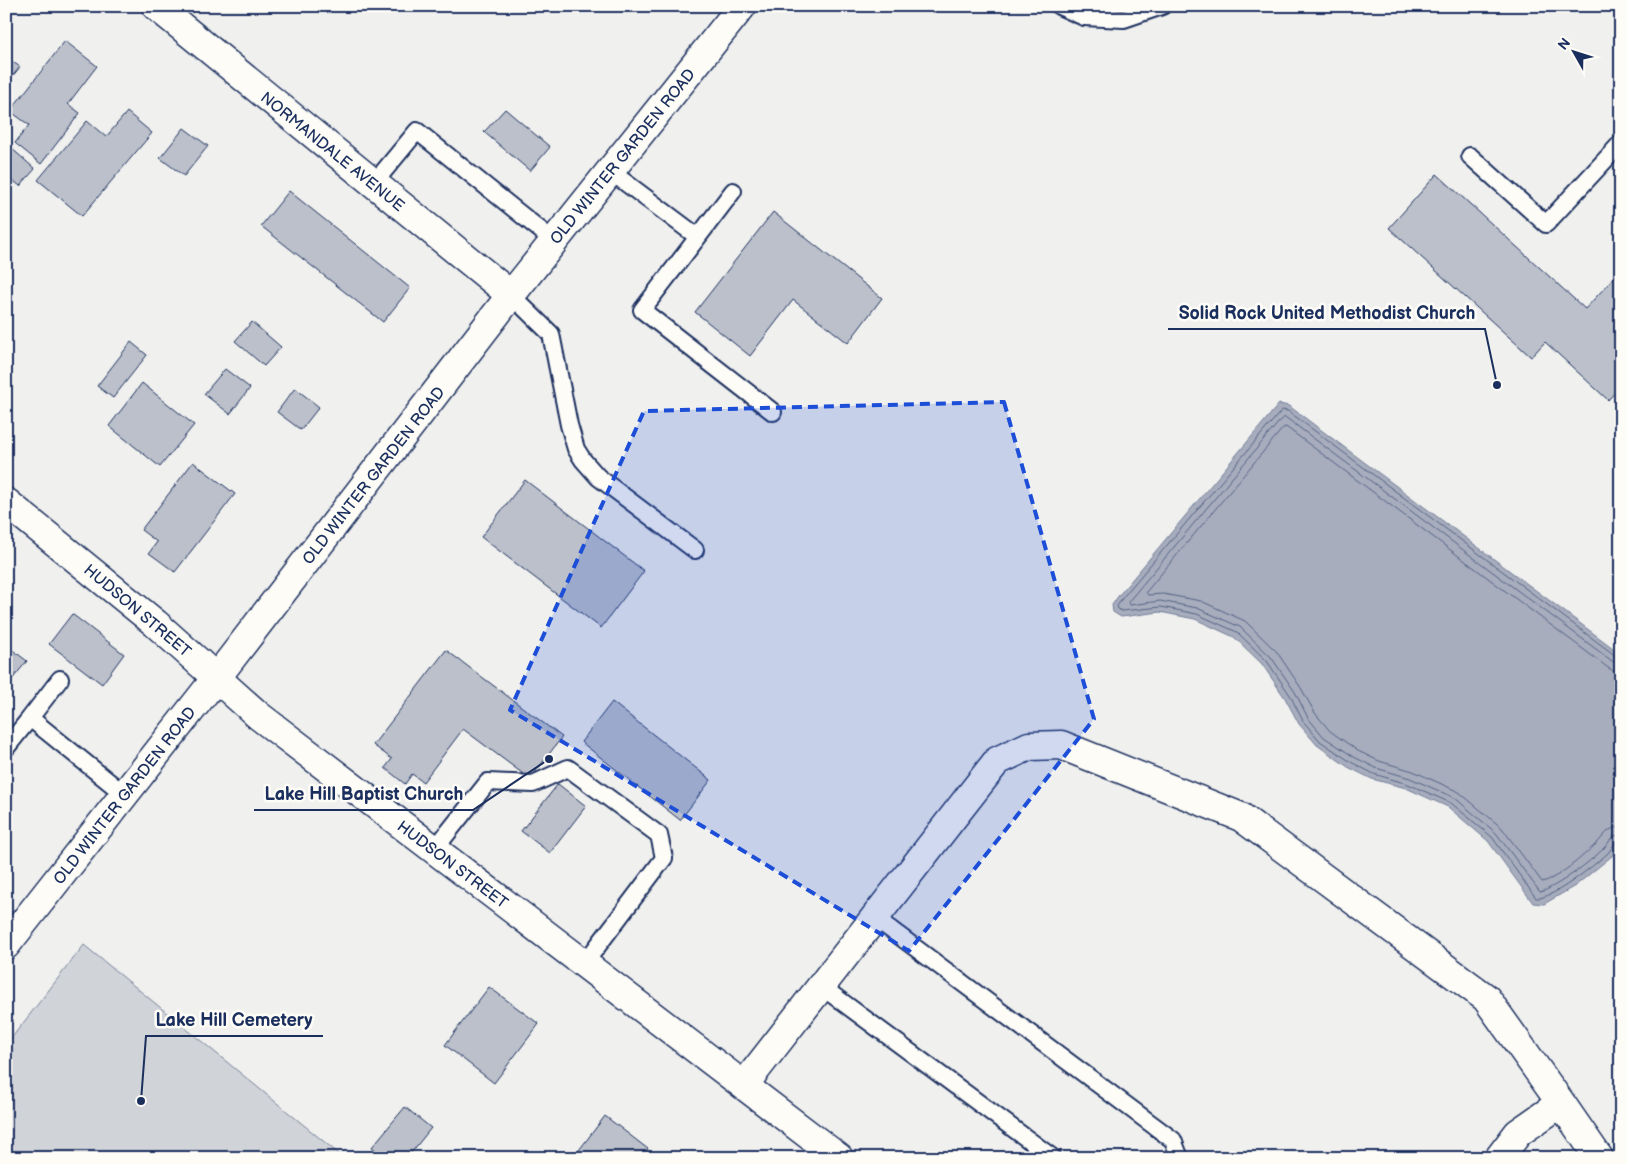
<svg xmlns="http://www.w3.org/2000/svg" width="1627" height="1164" viewBox="0 0 1627 1164" font-family="'Balsamiq Sans',sans-serif">
  <rect width="100%" height="100%" fill="#f0f0ee"/>
  <filter id="ink" filterUnits="userSpaceOnUse"><feTurbulence type="fractalNoise" baseFrequency=".02" numOctaves="2"/><feDisplacementMap in="SourceGraphic" scale="10" xChannelSelector="R" yChannelSelector="G"/><feConvolveMatrix kernelMatrix="1 2 1 2 8 2 1 2 1" color-interpolation-filters="sRGB"/></filter>
  <g filter="url(#ink)">
    <!-- green -->
    <path fill="#d0d3d8" stroke="#76819b" d="M84,945L344,1158H6V1045Z"/>
    <!-- water -->
    <path fill="#a7adbd" stroke="#6f7b97" d="M1279,404L1289,406L1621,654V843L1612,856L1575,886L1544,904L1533,903L1488,841L1448,807L1406,788L1372,779L1348,767L1317,745L1299,724L1285,698L1262,664L1234,637L1195,619L1160,612L1121,617L1113,612L1112,605L1119,595Z"/>
    <g fill="none" stroke-linecap="round" stroke-linejoin="round">
      <!-- shore -->
      <path stroke="#536184" stroke-width="1" d="M1621,658L1616,656L1288,411L1282,410L1123,597L1117,606L1118,609L1122,611L1161,607L1197,614L1237,632L1267,661L1290,695L1303,721L1320,741L1351,762L1374,774L1408,784L1451,803L1492,837L1536,898C1552,900 1594,865 1607,854C1612,849 1613,842 1621,841
        M1621,664L1612,661L1285,417L1278,423L1128,602L1130,605L1160,601L1197,608L1240,627L1271,657L1295,692L1308,718L1324,737L1354,757L1376,768L1410,778L1455,798L1496,833L1540,892C1554,889 1593,860 1604,848C1610,842 1611,835 1621,835
        M1621,671H1613L1607,667L1286,427L1283,428L1146,592L1148,595L1163,594L1201,601L1245,621L1277,652L1301,688L1315,713L1330,731L1358,751L1379,761L1413,771L1459,792L1502,828L1542,882C1559,878 1583,856 1596,844C1605,836 1607,827 1621,827"/>
    </g>
    <!-- building -->
    <path fill="#bbc0ca" stroke="#1b2f5e" d="M65,41L97,66L68,104L80,113L41,164L15,143L29,125L10,111Z
      M6,57L20,67L6,84Z
      M505,109L550,147L530,171L484,132Z
      M127,112L152,133L82,216L38,180L87,121L106,137Z
      M184,128L208,146L184,176L160,158Z
      M10,147L35,169L20,186L6,175V151Z
      M1437,174L1585,309L1621,270V386L1608,400L1545,342L1531,357L1389,228Z
      M289,191L410,288L383,322L261,226Z
      M773,212L882,298L848,343L793,300L750,356L695,312Z
      M252,322L281,347L264,366L235,341Z
      M131,342L147,355L113,398L97,386Z
      M225,369L250,388L230,414L204,394Z
      M142,383L194,425L160,467L109,426Z
      M295,388L319,407L301,430L277,412Z
      M193,462L235,494L175,572L149,553L157,542L141,530Z
      M525,480L644,571L601,628L481,537Z
      M72,614L124,654L102,684L49,644Z
      M6,645L27,661L6,687Z
      M446,650L562,737L530,779L463,729L423,782L412,774L405,784L385,768L392,759L373,745Z
      M612,702L711,780L680,820L581,742Z
      M558,784L586,806L550,853L521,831Z
      M489,987L539,1024L494,1083L445,1045Z
      M405,1107L431,1128L407,1158H385L372,1147Z
      M605,1116L648,1149L642,1158H573Z"/>
    <g fill="none" stroke-linecap="round" stroke-linejoin="round">
      <defs>
        <path id="service" d="M1059,6L1084,17L1124,19L1162,6
          M1470,156L1546,224L1621,143
          M610,171L698,237L642,310L773,412
          M374,183L417,131L554,241
          M698,237L733,191
          M511,295L551,334L569,425L576,449L583,460L598,477L695,550
          M30,718L60,679
          M6,748L30,718L124,794
          M434,850L488,782L533,784L568,768L659,835L664,858L584,964
          M874,917L1173,1140L1180,1158
          M822,987L1053,1158"/>
        <path id="minor" d="M156,6L511,295
          M6,502L155,623L259,716L839,1158
          M744,1085L997,761L1029,746L1061,745L1241,817L1486,998L1561,1103
          M1499,1158L1518,1133L1561,1103L1599,1158"/>
        <path id="secondary" d="M6,945L217,677L511,295L742,6"/>
      </defs>
      <!-- service casing -->
      <use href="#service" stroke="#1b2f5e" stroke-width="20"/>
      <!-- minor casing -->
      <use href="#minor" stroke="#1b2f5e" stroke-width="31"/>
      <!-- secondary casing -->
      <use href="#secondary" stroke="#1b2f5e" stroke-width="31"/>
      <!-- service -->
      <use href="#service" stroke="#fdfcf7" stroke-width="16"/>
      <!-- minor -->
      <use href="#minor" stroke="#fdfcf7" stroke-width="28"/>
      <!-- secondary -->
      <use href="#secondary" stroke="#fdfcf7" stroke-width="28"/>
    </g>
  </g>
  <!-- marked area -->
  <path fill="#1d4ed8" fill-opacity="0.2" stroke="#1d4ed8" stroke-width="4" stroke-dasharray="10 6" stroke-linejoin="round" d="M1004,402L1094,719L909,951L510,710L644,411Z"/>
  <g text-anchor="middle" stroke-width="5" stroke-linejoin="round" paint-order="stroke">
    <!-- street labels -->
    <g font-size="16" fill="#1b2f5e" stroke="#fdfcf7">
      <text transform="translate(333 151) rotate(39)" y="6">NORMANDALE AVENUE</text>
      <text transform="translate(622 156) rotate(-51)" y="6">OLD WINTER GARDEN ROAD</text>
      <text transform="translate(373 475) rotate(-52)" y="6">OLD WINTER GARDEN ROAD</text>
      <text transform="translate(138 610) rotate(40)" y="6">HUDSON STREET</text>
      <text transform="translate(124 795) rotate(-52)" y="6">OLD WINTER GARDEN ROAD</text>
      <text transform="translate(453 864) rotate(37)" y="6">HUDSON STREET</text>
    </g>
  </g>
  <!-- callouts -->
  <path fill="none" stroke="#1b2f5e" stroke-width="2" d="M1497 385L1485 329H1168M549 759L473 810H254M141 1101L146 1036H323"/>
  <g fill="#1b2f5e" stroke="#fdfcf7" stroke-width="2">
    <circle cx="1497" cy="385" r="5"/>
    <circle cx="549" cy="759" r="5"/>
    <circle cx="141" cy="1101" r="5"/>
  </g>
  <g font-size="18" text-anchor="middle" font-weight="bold" fill="#1b2f5e" stroke="#fdfcf7" stroke-width="5" stroke-linejoin="round" paint-order="stroke">
    <text x="1327" y="319">Solid Rock United Methodist Church</text>
    <text x="364" y="800">Lake Hill Baptist Church</text>
    <text x="234" y="1026">Lake Hill Cemetery</text>
  </g>
  <!-- margin -->
  <rect width="1627" height="1164" fill="none" stroke="#fdfcf7" stroke-width="25"/>
  <rect x="12" y="12" width="1602" height="1139" fill="none" stroke="#1b2f5e" stroke-width="2" filter="url(#ink)"/>
  <!-- north arrow -->
  <g transform="translate(1574 52) rotate(309)" stroke="#fdfcf7" stroke-width="4" paint-order="stroke">
  <path d="M0-4L9 19L0 12L-9 19Z" fill="#1b2f5e"/>
  <text y="-8" font-size="14" font-weight="bold" text-anchor="middle" fill="#1b2f5e">N</text>
  </g>
</svg>
